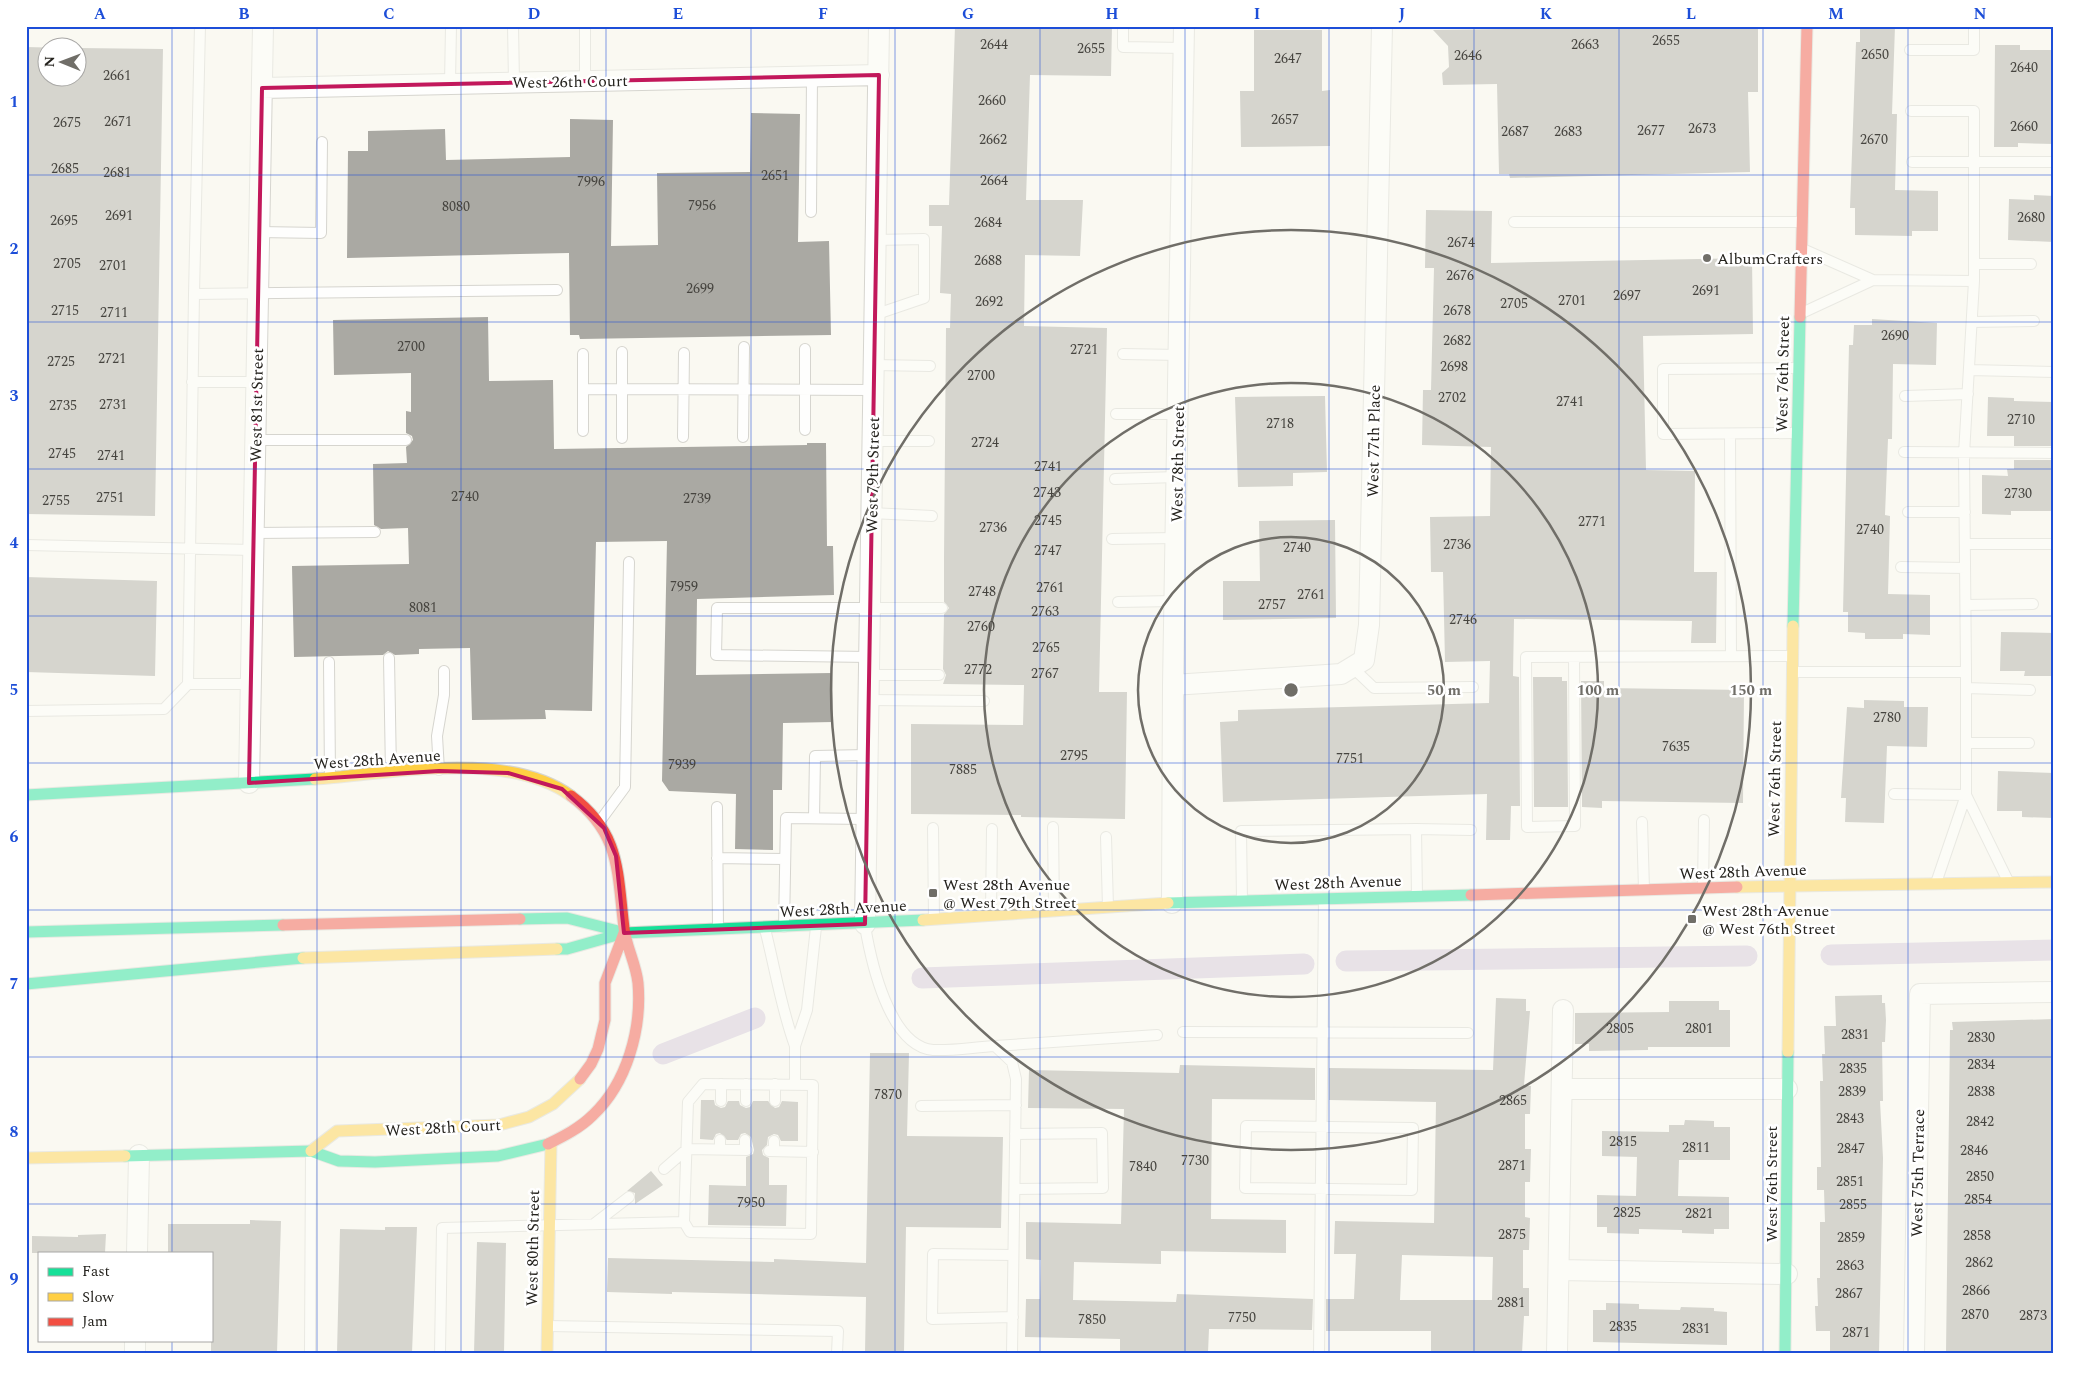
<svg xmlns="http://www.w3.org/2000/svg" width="2080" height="1379" viewBox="0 0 2080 1379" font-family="Spectral,serif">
  <rect width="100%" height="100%" fill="#faf9f2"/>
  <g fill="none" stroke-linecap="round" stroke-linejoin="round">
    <!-- canal -->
    <path stroke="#d2c5da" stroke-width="21" d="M1831,955L2054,950
      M1346,961L1747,956
      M922,978L1304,964
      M663,1054L755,1018"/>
  </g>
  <!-- building -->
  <path fill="#aaa9a3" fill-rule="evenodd" d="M955,26H1112L1111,76L1030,75L1026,200H1083L1080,256L1025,255L1024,326L1107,328L1099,692H1127L1125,819L1021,817V815L911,814V724L1023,725L1024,685L943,684L946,675L943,669L944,614L949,608L944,602V559L946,328H950L951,294L940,293L942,226H929V205H949Z
    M1506,26H1758V92H1748L1750,172L1510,178L1509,174H1499L1497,84L1443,85L1442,73L1449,67L1448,46L1433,30L1506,29Z
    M1860,26H1895L1892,114H1897L1895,190L1938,191V231H1912V236L1855,235V208H1850L1856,42H1860Z
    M1254,30H1322V91L1330,90V146L1241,147L1240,91H1254Z
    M1995,45H2020V50H2054V144L2018,143V147H1994Z
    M26,47L66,48H48V78H78V48L163,49L155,516L26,514Z
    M751,113L800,114L798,242L829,241L831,335L580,339L579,335H570L569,253L347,258L348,151H368V131L445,129L446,160L570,157V119L613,120L611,246L658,245L657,173L750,172Z
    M2034,195L2054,196V242L2008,240L2009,199L2034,200Z
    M1426,210L1492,211L1491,263L1752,258L1753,334L1643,336L1646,470L1695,471L1694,572H1717L1716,643H1691L1692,621L1514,619L1513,676L1519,677L1520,806H1511L1510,840H1486L1487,794L1223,802L1220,722L1238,721V710L1489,703L1490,661L1445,662L1443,572H1431L1430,517L1490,516L1491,447L1422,445L1423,390H1431L1434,268H1425Z
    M488,317L489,381L553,380L554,449L807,445V443H826L827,546H833L834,595L697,599L696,675L832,673L833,722L783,723L782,790H773V850L735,849L736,794L669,791L662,781L667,541L596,542L592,711L545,710L546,719L472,720L470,648L419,649V654L395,655L388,651L383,655L294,657L292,566L409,564L408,528L381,529L374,525L373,464L407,463L406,447L413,440L412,436L406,433V411L411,412V373L334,375L333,320Z
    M1872,319L1937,323L1936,365L1893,364L1892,439H1888L1885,515L1890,516L1888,594L1930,595V635L1903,634V639H1865V633L1848,632V612H1843L1849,345H1853L1854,325H1872Z
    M1325,396L1327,472L1293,473V486L1238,487L1235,397Z
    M1988,397L2014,398V401L2054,402V446H2014V436H1987Z
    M2014,460H2054V511H2011V515L1982,514V475L2008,476L2007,469H2014Z
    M1335,520L1336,618L1223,620V581H1260L1259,521Z
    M26,577L157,581L155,676L26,672Z
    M2001,632L2054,633V676H2024L2025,671H2000Z
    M1533,677H1562V681H1567L1568,807H1534Z
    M1581,681H1604V688L1744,690L1743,803L1602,801V808L1582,807Z
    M1864,700L1904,701V707H1928L1927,747L1887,746L1884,823L1845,822L1846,798H1841L1847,707L1864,708Z
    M1998,771L2054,773V818L2022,817V811H1997Z
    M1882,995V1003H1885L1886,1020L1885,1042H1882L1883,1101H1880L1883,1158L1879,1353H1830V1331H1816L1815,1306H1818L1817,1278H1820V1222H1825L1824,1190H1817V1167H1821L1820,1081H1823L1822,1054H1825L1824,1026H1836L1835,996Z
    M1496,998L1526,999V1011H1530L1524,1085L1531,1086L1530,1114H1525V1149H1531L1530,1182H1525V1217L1530,1218L1529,1250H1523V1288H1529V1316H1524L1522,1353H1431V1331H1326V1299H1354L1356,1254H1334L1335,1221L1434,1223L1436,1102L1329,1100V1068L1493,1070ZM1402,1255L1493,1257L1492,1300H1400Z
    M1669,1001H1719V1010H1730V1047H1648V1050L1589,1051V1044H1575V1013L1669,1012Z
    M2054,1019V1353H1946L1950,1030H1953L1952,1022Z
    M870,1053H909L907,1136L1003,1137L1001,1228L906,1227L904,1353H865L866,1297L672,1292V1294L607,1292L608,1258L774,1262V1259L866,1263Z
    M1180,1065L1315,1068V1100L1212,1099L1211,1219L1286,1220V1253L1161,1251V1264L1074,1262L1073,1300L1176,1302L1177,1294L1313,1299L1312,1330L1209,1329L1208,1353H1120V1339L1025,1337L1026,1299H1040L1041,1260L1026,1259V1222L1121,1224L1124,1109L1028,1108L1029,1070L1179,1073Z
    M701,1100H714L715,1105L721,1108L725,1107L728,1101H739L740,1105L746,1108L750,1107L753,1101H768L775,1108L779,1107L782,1101L798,1102V1141H781L778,1135L774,1134L768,1137L767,1145L762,1150L763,1155L769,1158V1185H787L786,1226L708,1225L709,1185L746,1186V1157L753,1154L754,1150L751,1137L745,1133L741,1134L738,1140H727L720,1133L716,1134L713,1140L700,1139Z
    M1685,1120L1714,1121V1127H1730V1160H1679L1678,1196L1729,1197V1229H1714V1234L1682,1233V1230L1639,1229V1234L1607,1233V1227H1597V1195L1636,1196L1637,1157L1602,1156V1131L1669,1132V1125H1684Z
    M651,1171L663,1185L635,1204V1193L627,1191Z
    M250,1220L281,1221L277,1353H211V1253H168V1224H250Z
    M385,1227H417L412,1353H337L340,1229L385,1230Z
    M106,1234L105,1253H32V1236L78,1237V1235Z
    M477,1242L506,1243L504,1353H474Z
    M1606,1303L1639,1304V1309L1680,1310L1681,1307L1714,1308V1311L1727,1312V1345L1593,1342V1310H1606Z"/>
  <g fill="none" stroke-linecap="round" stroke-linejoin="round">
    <defs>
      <path id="lane" d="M513,26L514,82
        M585,26V81
        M1123,26V47L1184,48
        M1910,50H1974V26
        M450,83L451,26
        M1911,111H1974V162H2054
        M1912,162H1974V264
        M811,212L812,76
        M1514,222H1801
        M259,232L321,233L322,142
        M1805,250L1873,280L1974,281L1964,454L1966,672
        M1974,281V264H2031
        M194,294L200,26
        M1804,312L1873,280
        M874,315L924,298V239L876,240
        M1972,322L2034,321
        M1123,354L1179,355
        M874,365L930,366
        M1969,370L2054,372
        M192,382H256
        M583,389V354
        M1905,396L1968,394
        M1116,414H1178
        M805,430V349
        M583,431V389L873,390
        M1796,433L1663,434V369L1797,368
        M1730,434L1731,656
        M683,437L684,353
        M743,437L744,347
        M622,438V352
        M255,440H406
        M872,441H929
        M1904,452L2054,453
        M1115,479L1176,477
        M1908,512H1965
        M871,513L932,516
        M253,533L375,532
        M1112,539L1175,538
        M1965,544H2054
        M26,545L253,550
        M1901,567L1965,568
        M1118,602L1174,601
        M1966,605L2033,604
        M869,657L716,655L717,608H942
        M1574,657L1575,826L1527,827L1526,657L1791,656
        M389,658L391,772
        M329,662L330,777
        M1352,667L1374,688L1473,687
        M1794,672H1966V795L1936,883
        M869,675H939
        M188,684L194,294L557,290
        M1966,688L2030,690
        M868,700L984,701
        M26,711L164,709L188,684H251
        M1966,743H2029
        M439,770L437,736L444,695V671
        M1894,794L1966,795
        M1966,795L2008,881
        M717,807L718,929
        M814,818L815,756L867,755
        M600,821L625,787L629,562
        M1642,822L1644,889
        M1053,827L1054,911
        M933,828L934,919
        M1416,829L1471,830
        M1106,837L1108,907
        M717,858L785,859
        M1703,887L1704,820
        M1242,901L1241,831L1416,829L1417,895
        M991,913L992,829
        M865,926C871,961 889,1046 933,1050C953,1051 975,1047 995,1046L1012,1062L1016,1079L1012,1353
        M784,927L786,818L866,819
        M765,929C775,968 781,1008 795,1046
        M1183,1032L1468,1033
        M995,1046L1157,1035
        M703,1084L813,1085L811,1234L690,1232L684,1222L688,1102Z
        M795,1084V1046L807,1010L816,927
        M721,1101V1084
        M746,1101V1084
        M775,1101V1084
        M921,1106L1016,1105
        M1246,1126L1413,1128L1412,1190L1245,1188Z
        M720,1150V1140
        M745,1150V1140
        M769,1151L813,1152
        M774,1151V1141
        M664,1169L687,1149L747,1150
        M1015,1189L1103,1188L1102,1133L1015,1134
        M594,1224L629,1197
        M1013,1317L932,1319L933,1254L1013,1255
        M548,1326L838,1331L837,1353
        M310,1353L311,1152
        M440,1353L442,1228L684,1222
        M1319,1353L1324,900"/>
      <path id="street" d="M262,88L879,75
        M1173,685L1341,674L1364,660L1369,625L1382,26
        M249,783L263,26
        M1172,903L1173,685L1184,26
        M865,924L879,26
        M1562,1089H1787
        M137,1253L139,1155
        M1559,1270L1787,1274
        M135,1353V1340
        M1557,1353L1563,1010
        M1914,1353L1920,994L2054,992"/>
      <path id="fast" d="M1793,626L1800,317
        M26,795L315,779
        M1168,903L1471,895
        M520,919L567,918L622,932
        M26,932L283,925
        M557,949H567L624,933L923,920
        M26,984L303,958
        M125,1156L311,1151L339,1161L375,1162L498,1156L548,1144
        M1785,1353L1788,1052"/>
      <path id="slow" d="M315,779C389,774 507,749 571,796
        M1737,887L2054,882
        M923,920L1168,903
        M303,958L557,949
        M1788,1052L1793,626
        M311,1151L337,1131L499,1125L529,1117L553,1104L580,1079
        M26,1158L125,1156
        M547,1353L551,1143"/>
      <path id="jam" d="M1800,317L1807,26
        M1471,895L1737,887
        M283,925L520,919
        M580,1079L591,1064L598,1049L605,1020V983L624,933
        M548,1144C564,1136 580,1128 593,1115C627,1083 642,1029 638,983C636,964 626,946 624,928C617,872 621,833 571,796"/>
    </defs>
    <!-- lane casing -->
    <use href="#lane" stroke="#d6d5cf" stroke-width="12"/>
    <!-- street casing -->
    <use href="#street" stroke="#d6d5cf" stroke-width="22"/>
    <!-- fast casing -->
    <use href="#fast" stroke="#d6d5cf" stroke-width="13"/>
    <!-- slow casing -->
    <use href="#slow" stroke="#d6d5cf" stroke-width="13"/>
    <!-- jam casing -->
    <use href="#jam" stroke="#d6d5cf" stroke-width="13"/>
    <!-- lane -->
    <use href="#lane" stroke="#fefefd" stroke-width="10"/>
    <!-- street -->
    <use href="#street" stroke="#fefefd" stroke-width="20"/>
    <!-- fast -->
    <use href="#fast" stroke="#16e098" stroke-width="11"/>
    <!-- slow -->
    <use href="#slow" stroke="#ffcf43" stroke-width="11"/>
    <!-- jam -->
    <use href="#jam" stroke="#f24e42" stroke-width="11"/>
  </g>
  <!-- marked area -->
  <path d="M0 0H2080V1379H0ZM879,75L865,924L624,933L616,856L604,828L562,789L508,773L439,771L249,783L262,88Z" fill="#faf9f2" fill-opacity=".55" fill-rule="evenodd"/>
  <path fill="none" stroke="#c2185b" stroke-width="4" stroke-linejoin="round" d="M879,75L865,924L624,933L616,856L604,828L562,789L508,773L439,771L249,783L262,88Z"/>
  <!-- grid -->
  <path fill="none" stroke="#1d4ed8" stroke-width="1" stroke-opacity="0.55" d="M172,26V1253M317,26V1353M461,26V1353M606,26V1353M751,26V1353M895,26V1353M1040,26V1353M1185,26V1353M1329,26V1353M1474,26V1353M1619,26V1353M1763,26V1353M1908,26V1353M26,175H2054M26,322H2054M26,469H2054M26,616H2054M26,763H2054M26,910H2054M26,1057H2054M26,1204H2054M172,1340V1353"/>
  <!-- distance rings -->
  <g fill="none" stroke="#706e68" stroke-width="2.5">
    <circle cx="1291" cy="690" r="153"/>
    <circle cx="1291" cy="690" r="307"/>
    <circle cx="1291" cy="690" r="460"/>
  </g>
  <!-- markers -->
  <g fill="#706e68" stroke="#fff" stroke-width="2">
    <circle cx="1707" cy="258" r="5"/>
    <rect x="928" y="888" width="10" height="10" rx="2.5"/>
    <rect x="1687" y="914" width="10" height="10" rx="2.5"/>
  </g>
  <g text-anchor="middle" stroke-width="5" stroke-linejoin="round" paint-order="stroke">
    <!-- number labels -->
    <g font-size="14" fill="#46443f">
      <text x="1666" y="45">2655</text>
      <text x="994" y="49">2644</text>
      <text x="1585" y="49">2663</text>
      <text x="1091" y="53">2655</text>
      <text x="1875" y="59">2650</text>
      <text x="1468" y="60">2646</text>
      <text x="1288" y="63">2647</text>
      <text x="2024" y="72">2640</text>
      <text x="117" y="80">2661</text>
      <text x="992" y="105">2660</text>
      <text x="1285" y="124">2657</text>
      <text x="118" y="126">2671</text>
      <text x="67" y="127">2675</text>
      <text x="2024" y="131">2660</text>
      <text x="1702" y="133">2673</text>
      <text x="1651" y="135">2677</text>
      <text x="1515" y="136">2687</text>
      <text x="1568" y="136">2683</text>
      <text x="993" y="144">2662</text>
      <text x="1874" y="144">2670</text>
      <text x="65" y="173">2685</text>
      <text x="117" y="177">2681</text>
      <text x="775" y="180">2651</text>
      <text x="994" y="185">2664</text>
      <text x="591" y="186">7996</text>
      <text x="702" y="210">7956</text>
      <text x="456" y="211">8080</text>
      <text x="119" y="220">2691</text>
      <text x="2031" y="222">2680</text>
      <text x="64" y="225">2695</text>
      <text x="988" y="227">2684</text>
      <text x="1461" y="247">2674</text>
      <text x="988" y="265">2688</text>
      <text x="67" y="268">2705</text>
      <text x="113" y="270">2701</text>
      <text x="1460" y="280">2676</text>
      <text x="700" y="293">2699</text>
      <text x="1706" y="295">2691</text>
      <text x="1627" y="300">2697</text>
      <text x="1572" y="305">2701</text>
      <text x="989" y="306">2692</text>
      <text x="1514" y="308">2705</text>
      <text x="65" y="315">2715</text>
      <text x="1457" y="315">2678</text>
      <text x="114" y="317">2711</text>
      <text x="1895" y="340">2690</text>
      <text x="1457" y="345">2682</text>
      <text x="411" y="351">2700</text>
      <text x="1084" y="354">2721</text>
      <text x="112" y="363">2721</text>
      <text x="61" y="366">2725</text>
      <text x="1454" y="371">2698</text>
      <text x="981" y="380">2700</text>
      <text x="1452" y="402">2702</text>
      <text x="1570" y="406">2741</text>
      <text x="113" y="409">2731</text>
      <text x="63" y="410">2735</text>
      <text x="2021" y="424">2710</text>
      <text x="1280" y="428">2718</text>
      <text x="985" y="447">2724</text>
      <text x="62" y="458">2745</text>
      <text x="111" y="460">2741</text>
      <text x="1048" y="471">2741</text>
      <text x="1047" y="497">2743</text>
      <text x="2018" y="498">2730</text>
      <text x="465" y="501">2740</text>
      <text x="110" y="502">2751</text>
      <text x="697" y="503">2739</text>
      <text x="56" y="505">2755</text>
      <text x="1048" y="525">2745</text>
      <text x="1592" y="526">2771</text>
      <text x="993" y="532">2736</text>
      <text x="1870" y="534">2740</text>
      <text x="1457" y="549">2736</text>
      <text x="1297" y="552">2740</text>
      <text x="1048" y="555">2747</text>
      <text x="684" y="591">7959</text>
      <text x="1050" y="592">2761</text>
      <text x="982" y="596">2748</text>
      <text x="1311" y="599">2761</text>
      <text x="1272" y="609">2757</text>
      <text x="423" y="612">8081</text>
      <text x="1045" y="616">2763</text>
      <text x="1463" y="624">2746</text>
      <text x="981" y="631">2760</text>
      <text x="1046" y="652">2765</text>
      <text x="978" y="674">2772</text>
      <text x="1045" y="678">2767</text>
      <text x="1887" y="722">2780</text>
      <text x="1676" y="751">7635</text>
      <text x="1074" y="760">2795</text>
      <text x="1350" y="763">7751</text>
      <text x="682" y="769">7939</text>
      <text x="963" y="774">7885</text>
      <text x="1620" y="1033">2805</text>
      <text x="1699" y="1033">2801</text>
      <text x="1855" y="1039">2831</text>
      <text x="1981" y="1042">2830</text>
      <text x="1981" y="1069">2834</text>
      <text x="1853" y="1073">2835</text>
      <text x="1852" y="1096">2839</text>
      <text x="1981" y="1096">2838</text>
      <text x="888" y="1099">7870</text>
      <text x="1513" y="1105">2865</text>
      <text x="1850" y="1123">2843</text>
      <text x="1980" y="1126">2842</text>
      <text x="1623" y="1146">2815</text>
      <text x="1696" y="1152">2811</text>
      <text x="1851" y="1153">2847</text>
      <text x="1974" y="1155">2846</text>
      <text x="1195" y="1165">7730</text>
      <text x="1512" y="1170">2871</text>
      <text x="1143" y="1171">7840</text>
      <text x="1980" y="1181">2850</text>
      <text x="1850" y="1186">2851</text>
      <text x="1978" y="1204">2854</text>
      <text x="751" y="1207">7950</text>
      <text x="1853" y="1209">2855</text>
      <text x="1627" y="1217">2825</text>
      <text x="1699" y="1218">2821</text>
      <text x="1512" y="1239">2875</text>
      <text x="1977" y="1240">2858</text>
      <text x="1851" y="1242">2859</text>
      <text x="1979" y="1267">2862</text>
      <text x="1850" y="1270">2863</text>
      <text x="1976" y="1295">2866</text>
      <text x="1849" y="1298">2867</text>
      <text x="1511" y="1307">2881</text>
      <text x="1975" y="1319">2870</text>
      <text x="2033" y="1320">2873</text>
      <text x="1242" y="1322">7750</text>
      <text x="1092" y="1324">7850</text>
      <text x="1623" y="1331">2835</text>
      <text x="1696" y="1333">2831</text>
      <text x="1856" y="1337">2871</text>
    </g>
    <!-- street labels -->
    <g font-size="16" fill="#25231e" stroke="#fff">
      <text transform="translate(570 81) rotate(-1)" y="6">West 26th Court</text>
      <text transform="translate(1782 374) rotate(-89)" y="6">West 76th Street</text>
      <text transform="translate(256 405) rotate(-89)" y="6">West 81st Street</text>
      <text transform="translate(1373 441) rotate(-89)" y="6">West 77th Place</text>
      <text transform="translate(1177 464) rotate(-89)" y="6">West 78th Street</text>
      <text transform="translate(872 475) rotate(-89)" y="6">West 79th Street</text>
      <text transform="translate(377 759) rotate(-4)" y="6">West 28th Avenue</text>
      <text transform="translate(1774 779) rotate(-89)" y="6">West 76th Street</text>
      <text transform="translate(1743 871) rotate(-2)" y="6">West 28th Avenue</text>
      <text transform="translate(1338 882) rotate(-2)" y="6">West 28th Avenue</text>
      <text transform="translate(843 908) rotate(-3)" y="6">West 28th Avenue</text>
      <text transform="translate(443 1127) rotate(-3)" y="6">West 28th Court</text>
      <text transform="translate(1917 1173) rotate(-89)" y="6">West 75th Terrace</text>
      <text transform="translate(1771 1184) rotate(-90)" y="6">West 76th Street</text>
      <text transform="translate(532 1248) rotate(-89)" y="6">West 80th Street</text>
    </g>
    <!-- poi labels -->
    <g font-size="16" fill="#25231e" stroke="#fff" text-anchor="start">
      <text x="1717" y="264">AlbumCrafters</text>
      <text x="943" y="890">West 28th Avenue<tspan x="943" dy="18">@ West 79th Street</tspan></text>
      <text x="1702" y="916">West 28th Avenue<tspan x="1702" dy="18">@ West 76th Street</tspan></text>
    </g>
  </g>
  <circle cx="1291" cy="690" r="8" fill="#706e68" stroke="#fff" stroke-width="2.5"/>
  <g font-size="15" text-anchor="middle" font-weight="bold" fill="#706e68" stroke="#fff" stroke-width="5" stroke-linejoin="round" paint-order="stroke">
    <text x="1444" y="695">50 m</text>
    <text x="1598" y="695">100 m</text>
    <text x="1751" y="695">150 m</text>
  </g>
  <!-- border -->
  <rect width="2080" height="1379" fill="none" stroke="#ffffff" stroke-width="55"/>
  <!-- legend -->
  <rect x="38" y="1252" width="175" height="90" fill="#ffffff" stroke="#a8a7a5"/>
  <rect x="48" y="1268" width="25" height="8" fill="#16e098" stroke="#a8a7a5"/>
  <text x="82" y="1276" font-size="15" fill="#25231e">Fast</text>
  <rect x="48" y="1293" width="25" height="8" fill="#ffcf43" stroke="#a8a7a5"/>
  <text x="82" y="1302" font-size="15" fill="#25231e">Slow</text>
  <rect x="48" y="1318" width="25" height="8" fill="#f24e42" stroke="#a8a7a5"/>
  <text x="82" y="1326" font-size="15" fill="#25231e">Jam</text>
  <!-- north arrow -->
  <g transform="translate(62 62) rotate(271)"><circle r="24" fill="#ffffff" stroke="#a8a7a5"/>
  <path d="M0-4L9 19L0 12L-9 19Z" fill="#706e68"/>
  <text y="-8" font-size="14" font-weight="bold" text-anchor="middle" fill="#25231e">N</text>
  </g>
  <rect x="28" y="28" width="2024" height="1324" fill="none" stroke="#1d4ed8" stroke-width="2"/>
  <g font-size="16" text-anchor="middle" font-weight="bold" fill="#1d4ed8">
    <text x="100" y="19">A</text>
    <text x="244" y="19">B</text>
    <text x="389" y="19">C</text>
    <text x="534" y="19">D</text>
    <text x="678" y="19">E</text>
    <text x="823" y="19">F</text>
    <text x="968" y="19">G</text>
    <text x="1112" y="19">H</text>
    <text x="1257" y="19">I</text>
    <text x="1402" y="19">J</text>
    <text x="1546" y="19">K</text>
    <text x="1691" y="19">L</text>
    <text x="1836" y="19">M</text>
    <text x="1980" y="19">N</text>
    <text x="14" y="107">1</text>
    <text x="14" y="254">2</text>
    <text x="14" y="401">3</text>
    <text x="14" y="548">4</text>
    <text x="14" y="695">5</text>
    <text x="14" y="842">6</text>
    <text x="14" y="989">7</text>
    <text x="14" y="1137">8</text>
    <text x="14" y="1284">9</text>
  </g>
</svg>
